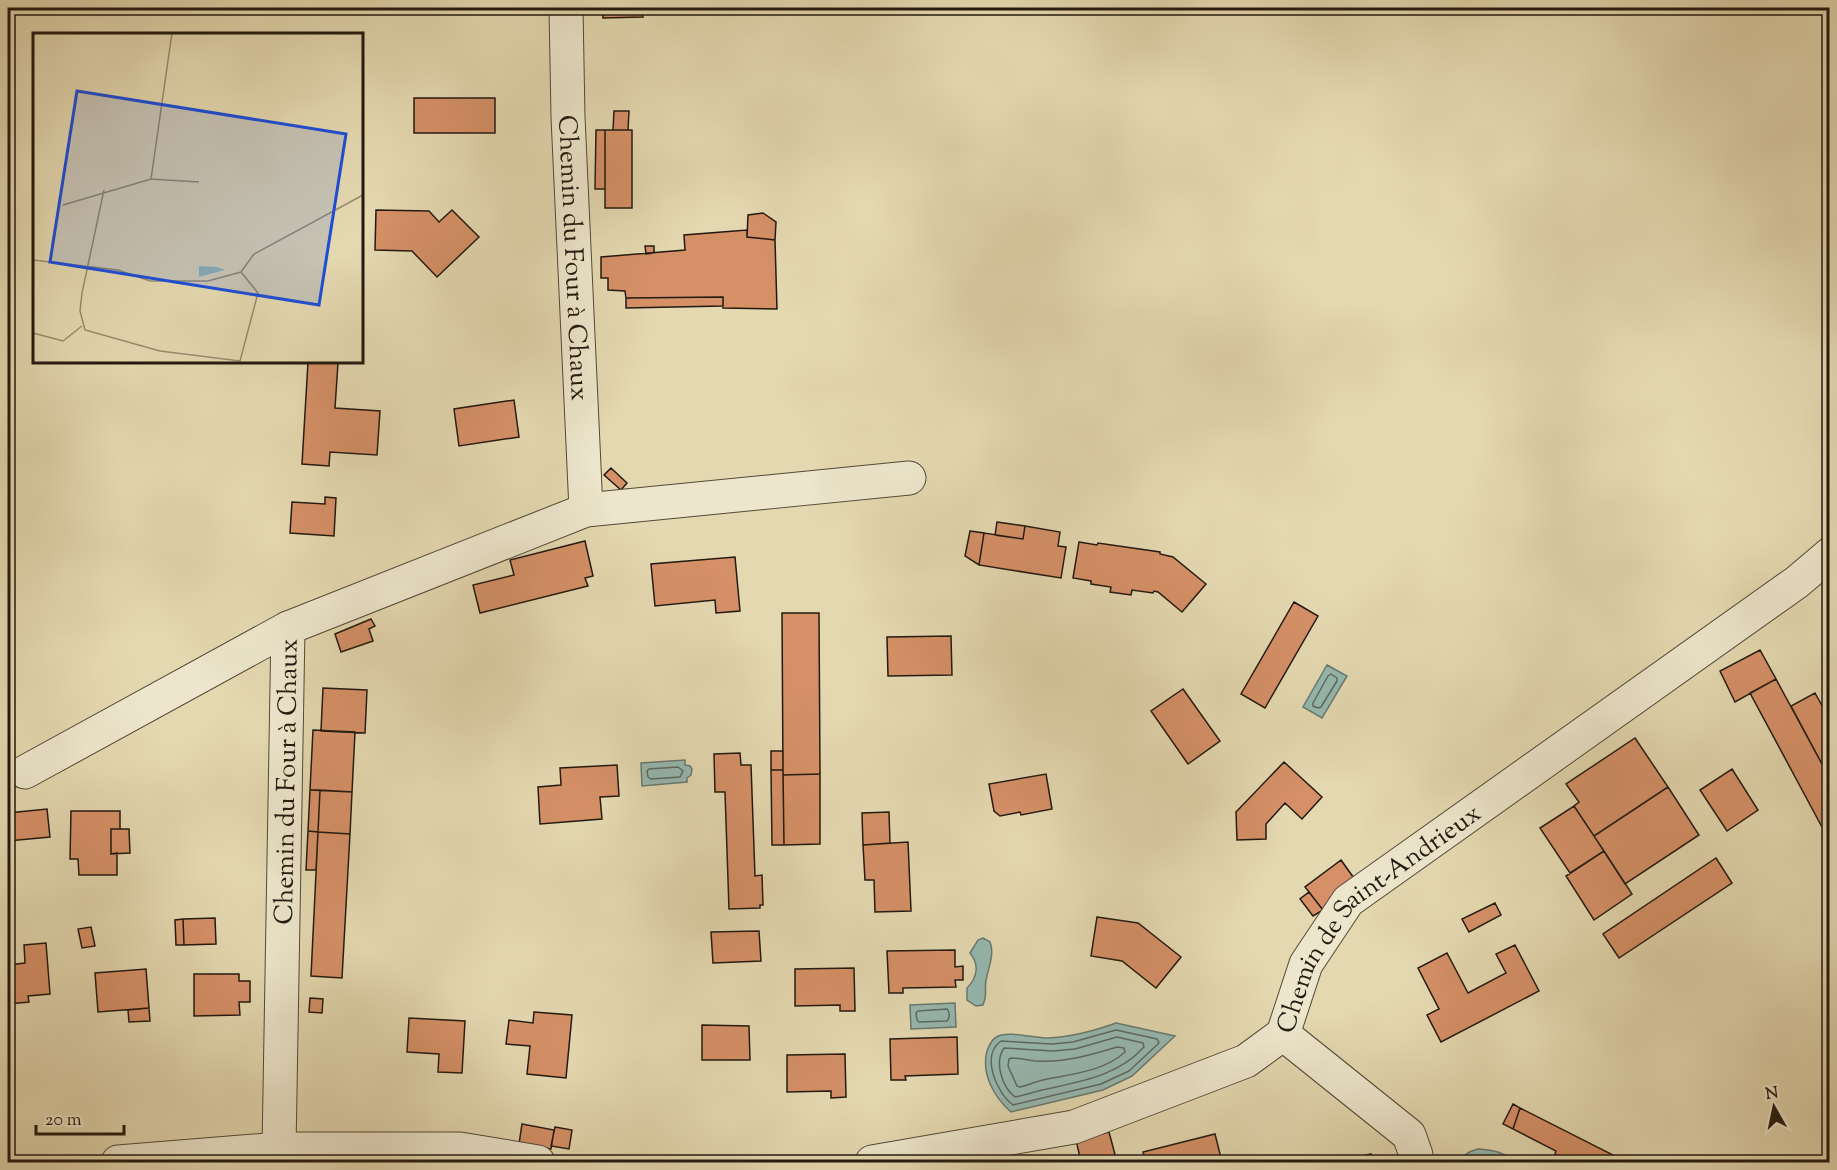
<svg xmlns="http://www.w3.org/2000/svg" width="1837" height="1170" viewBox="0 0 1837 1170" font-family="'Sorts Mill Goudy',serif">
  <rect width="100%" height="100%" fill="#e4d8b0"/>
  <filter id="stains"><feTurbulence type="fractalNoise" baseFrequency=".00333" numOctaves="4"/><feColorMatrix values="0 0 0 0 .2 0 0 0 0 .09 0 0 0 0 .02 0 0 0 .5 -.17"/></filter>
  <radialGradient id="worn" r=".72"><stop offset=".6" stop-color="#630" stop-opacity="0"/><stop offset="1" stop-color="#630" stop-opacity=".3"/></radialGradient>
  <!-- water -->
  <path fill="#96b9b1" stroke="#687970" stroke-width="1.5" d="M1327,665L1347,676L1322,718L1303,707Z
    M685,760V765L690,766L692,769L691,775L687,778V782L642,786L641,763Z
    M983,938L990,942C995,954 988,968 986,981C984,991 988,994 983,1005L976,1006L967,1000V988C977,978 980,965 970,953L978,940Z
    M955,1003L956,1027L911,1029L910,1005Z
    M1116,1023L1175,1036L1132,1076L1103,1090L1011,1112C994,1097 981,1074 987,1051C989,1045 992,1039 998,1036C1010,1031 1034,1038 1048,1038C1071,1037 1094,1031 1116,1023Z
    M1478,1149C1494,1150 1505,1153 1518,1162H1461C1463,1154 1470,1151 1478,1149Z"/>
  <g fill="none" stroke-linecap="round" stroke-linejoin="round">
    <!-- shore -->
    <path stroke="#5c6960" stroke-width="1.5" d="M1331,674L1337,678V681L1321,707L1318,708L1313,706V703L1328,676Z
      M678,767L683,771L680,777L651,779L648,777L647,771L649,769Z
      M947,1009C950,1012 950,1018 947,1021L919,1022L917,1020L916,1013L918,1011Z
      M1116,1030L1157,1039L1159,1043L1129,1071L1101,1084L1013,1105C997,1093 980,1056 1001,1041L1052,1044L1073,1042Z
      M1117,1037L1143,1043L1144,1047C1119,1075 1083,1081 1047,1089C1036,1091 1026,1095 1015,1097C1002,1087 994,1062 1004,1048L1053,1051L1075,1049Z
      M1117,1047L1124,1048L1125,1052C1103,1072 1071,1074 1043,1080C1035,1082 1028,1085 1020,1087L1017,1086L1008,1066L1009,1059L1011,1058C1019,1058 1027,1060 1035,1061C1063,1063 1091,1055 1117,1047Z"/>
  </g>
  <!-- building -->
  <path fill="#d59067" stroke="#22190f" stroke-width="1.5" d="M603,8H642L643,17L603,18Z
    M414,98H495V133H414Z
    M614,111H629L628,130H613Z
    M596,130H605V189H595Z
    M605,130H632V208H605Z
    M376,210L429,211L439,222L452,210L479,237L437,277L412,251L375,250Z
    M763,213L776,222L775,240L747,237L748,215Z
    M747,230V237L775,240L777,309L723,308V297L626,298L625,291L608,290V278H601V257L685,250L684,235Z
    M645,246H654V253L646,254Z
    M723,297V306L626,308V298Z
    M308,362L338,363L335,408L380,411L377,455L330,452L329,466L302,464Z
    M514,400L519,437L459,446L454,409Z
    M611,468L627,483L621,490L604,475Z
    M325,497L336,498L334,536L290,533L292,502L325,504Z
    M997,522L1025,526L1023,539L995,535Z
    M1025,526L1060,532L1058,546L1066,547L1061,578L979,565L984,533L1023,539Z
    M970,531L984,533L979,565L965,556Z
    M585,541L593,576L585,578L588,586L480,613L473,585L514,575L510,560Z
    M1079,542L1097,545L1098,543L1160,552V554L1173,557L1206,584L1182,612L1158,592L1154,591L1153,593L1132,590L1131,595L1110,592L1111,587L1091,584V581L1073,578Z
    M735,557L740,611L716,613L715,600L655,606L651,564Z
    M1294,602L1318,616L1265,708L1241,694Z
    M782,613H819L820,774L783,775Z
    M371,619L375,626L369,629L373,641L341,652L335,634Z
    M951,636L952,675L888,676L887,637Z
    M1760,650L1776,679L1735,702L1720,671Z
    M1776,679L1830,779V842L1750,693Z
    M323,688L367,690L365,733L321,731Z
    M1183,689L1220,741L1188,764L1151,711Z
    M1815,693L1830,720V779L1791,706Z
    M313,730L355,732L352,792L310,790Z
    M1635,738L1668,787L1594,836L1574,806L1579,802L1566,784Z
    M771,751H783V770H771Z
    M740,753L741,765H751L755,876L762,875L763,905H760V908L729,909L725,792H715L714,754Z
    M1284,762L1322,797L1302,819L1285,803L1266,824V839L1237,840L1236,812Z
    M617,765L619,796L600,797L602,819L540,824L538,787L561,785L560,768Z
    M1732,769L1758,810L1727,831L1700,790Z
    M771,770H783L784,845H772Z
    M820,774V844L784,845L783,775Z
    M1046,774L1052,809L1021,815L1020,812L1000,816L994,811L989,784Z
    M1668,787L1699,835L1625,884L1594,836Z
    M310,790H320L318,832L308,831Z
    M320,790L352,792L350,834L318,832Z
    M1574,806L1604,851L1570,873L1540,828Z
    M47,809L50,837L8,841V813Z
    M71,811H120V829H111V854L117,853V875H79L78,859H70Z
    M889,812L890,843L863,845L862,813Z
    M111,829H129L130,853L111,854Z
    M308,831L318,832L316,870H306Z
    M318,832L350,834L342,978L311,976Z
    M908,842L911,911L875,912L874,880H865L863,845Z
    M1604,851L1632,894L1594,920L1566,876Z
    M1716,858L1732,883L1619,958L1603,934Z
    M1341,860L1356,881L1323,910L1305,887Z
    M8,890H11L13,903L8,904Z
    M1309,892L1323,910L1313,916L1300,899Z
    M1495,903L1501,915L1469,932L1462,919Z
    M1097,917L1138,923L1181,957L1156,988L1122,961L1091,956Z
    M215,918L216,944L184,945L183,919Z
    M183,919L184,945H176L175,920Z
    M91,927L95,946L82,948L78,929Z
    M759,931L761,961L713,963L711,932Z
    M46,943L50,994L28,996L29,1002L8,1004V965L25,963L24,945Z
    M1515,945L1539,991L1441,1042L1427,1015L1439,1009L1418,968L1447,953L1468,993L1506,973L1496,954Z
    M955,950V967L963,966V980H955L956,987L903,988V993H889L887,951Z
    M854,968L855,1011H840V1005L795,1006V969Z
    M146,969L149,1008L98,1012L95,973Z
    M194,974H239V981H250V1002H239L240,1015L194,1016Z
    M310,998L323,999L322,1013L309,1012Z
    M149,1008L150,1021L129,1022L128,1010Z
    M534,1012L572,1015L566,1078L527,1074L530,1046L506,1044L509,1020L533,1023Z
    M409,1018L465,1021L462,1073L438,1072L439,1054L407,1052Z
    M702,1025L749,1026L750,1060H702Z
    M957,1037L958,1074L905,1076L906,1080H891L890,1039Z
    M845,1054L846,1097L831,1098V1091L787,1092V1055Z
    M1513,1104L1520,1108L1513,1129L1503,1124Z
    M1520,1108L1615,1156L1612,1162H1572L1555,1154L1556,1151L1513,1129Z
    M522,1124L554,1130L551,1149L519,1144Z
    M555,1127L572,1130L569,1149L551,1146Z
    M1109,1132L1117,1162H1081L1076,1140Z
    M1215,1134L1222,1162H1146L1143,1152Z
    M1371,1154L1373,1162H1334Z"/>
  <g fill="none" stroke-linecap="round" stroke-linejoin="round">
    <defs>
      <g id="minor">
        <path id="s1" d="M566,8L568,117L586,510"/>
        <path d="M25,772L288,628L586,510L909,478"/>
        <path d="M1283,1034L1409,1135L1416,1155L1415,1162"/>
        <path d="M118,1162L279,1149H460L538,1162"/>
        <path id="s2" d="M275,1162L279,1149L288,628"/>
        <path id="s3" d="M872,1162L1074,1127L1246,1061L1283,1034L1306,964L1348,901L1797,582L1830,554"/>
      </g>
    </defs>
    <!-- minor casing -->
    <use href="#minor" stroke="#524937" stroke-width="35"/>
    <!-- minor -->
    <use href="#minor" stroke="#ede6cc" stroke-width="33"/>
  </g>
  <g text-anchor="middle" stroke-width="4.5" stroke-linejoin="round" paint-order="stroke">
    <!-- street labels -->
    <g font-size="26" fill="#22190f" stroke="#ede6cc">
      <text dy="9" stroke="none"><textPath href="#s1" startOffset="250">Chemin du Four à Chaux</textPath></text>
      <text dy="9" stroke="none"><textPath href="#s2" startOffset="381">Chemin du Four à Chaux</textPath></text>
      <text dy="9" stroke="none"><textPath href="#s3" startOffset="590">Chemin de Saint-Andrieux</textPath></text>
    </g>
  </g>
  <!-- overview -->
  <g transform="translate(33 33)">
    <rect width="330" height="330" fill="#e4d8b0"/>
    <path d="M166,233L184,234L192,237L166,244Z" fill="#96b9b1"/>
    <path fill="none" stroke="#968c70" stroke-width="1.5" d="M118,146L139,0M71,157L49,260L47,278L52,297L127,318L207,328L225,260L208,239M30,172L118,146L166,149M0,227L85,237L117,248H175L208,239L221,221L330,162M0,300L30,308L49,293"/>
    <path fill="#1d4ed8" fill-opacity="0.15" stroke="#1d4ed8" stroke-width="3" d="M44,58L313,101L286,272L17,229Z"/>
    <rect width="330" height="330" fill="none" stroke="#22190f" stroke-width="3"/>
  </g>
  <!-- margin -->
  <rect width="1837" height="1170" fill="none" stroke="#e4d8b0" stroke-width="30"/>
  <rect x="9" y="9" width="1819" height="1152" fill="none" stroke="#22190f" stroke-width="3"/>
  <rect x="15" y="15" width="1807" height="1140" fill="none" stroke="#22190f" stroke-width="1.5"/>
  <!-- north arrow -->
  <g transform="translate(1774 1107) rotate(351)" stroke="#ede6cc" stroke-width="4.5" paint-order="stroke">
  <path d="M0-4.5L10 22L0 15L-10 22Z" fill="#22190f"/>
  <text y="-9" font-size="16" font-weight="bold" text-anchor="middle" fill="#22190f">N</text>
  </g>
  <!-- scale -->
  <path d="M36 1125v9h88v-9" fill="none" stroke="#22190f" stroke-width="3"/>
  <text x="45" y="1125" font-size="18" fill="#22190f" stroke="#ede6cc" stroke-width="4.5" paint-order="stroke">20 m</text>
  <rect width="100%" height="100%" filter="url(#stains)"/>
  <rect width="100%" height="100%" fill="url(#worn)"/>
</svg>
